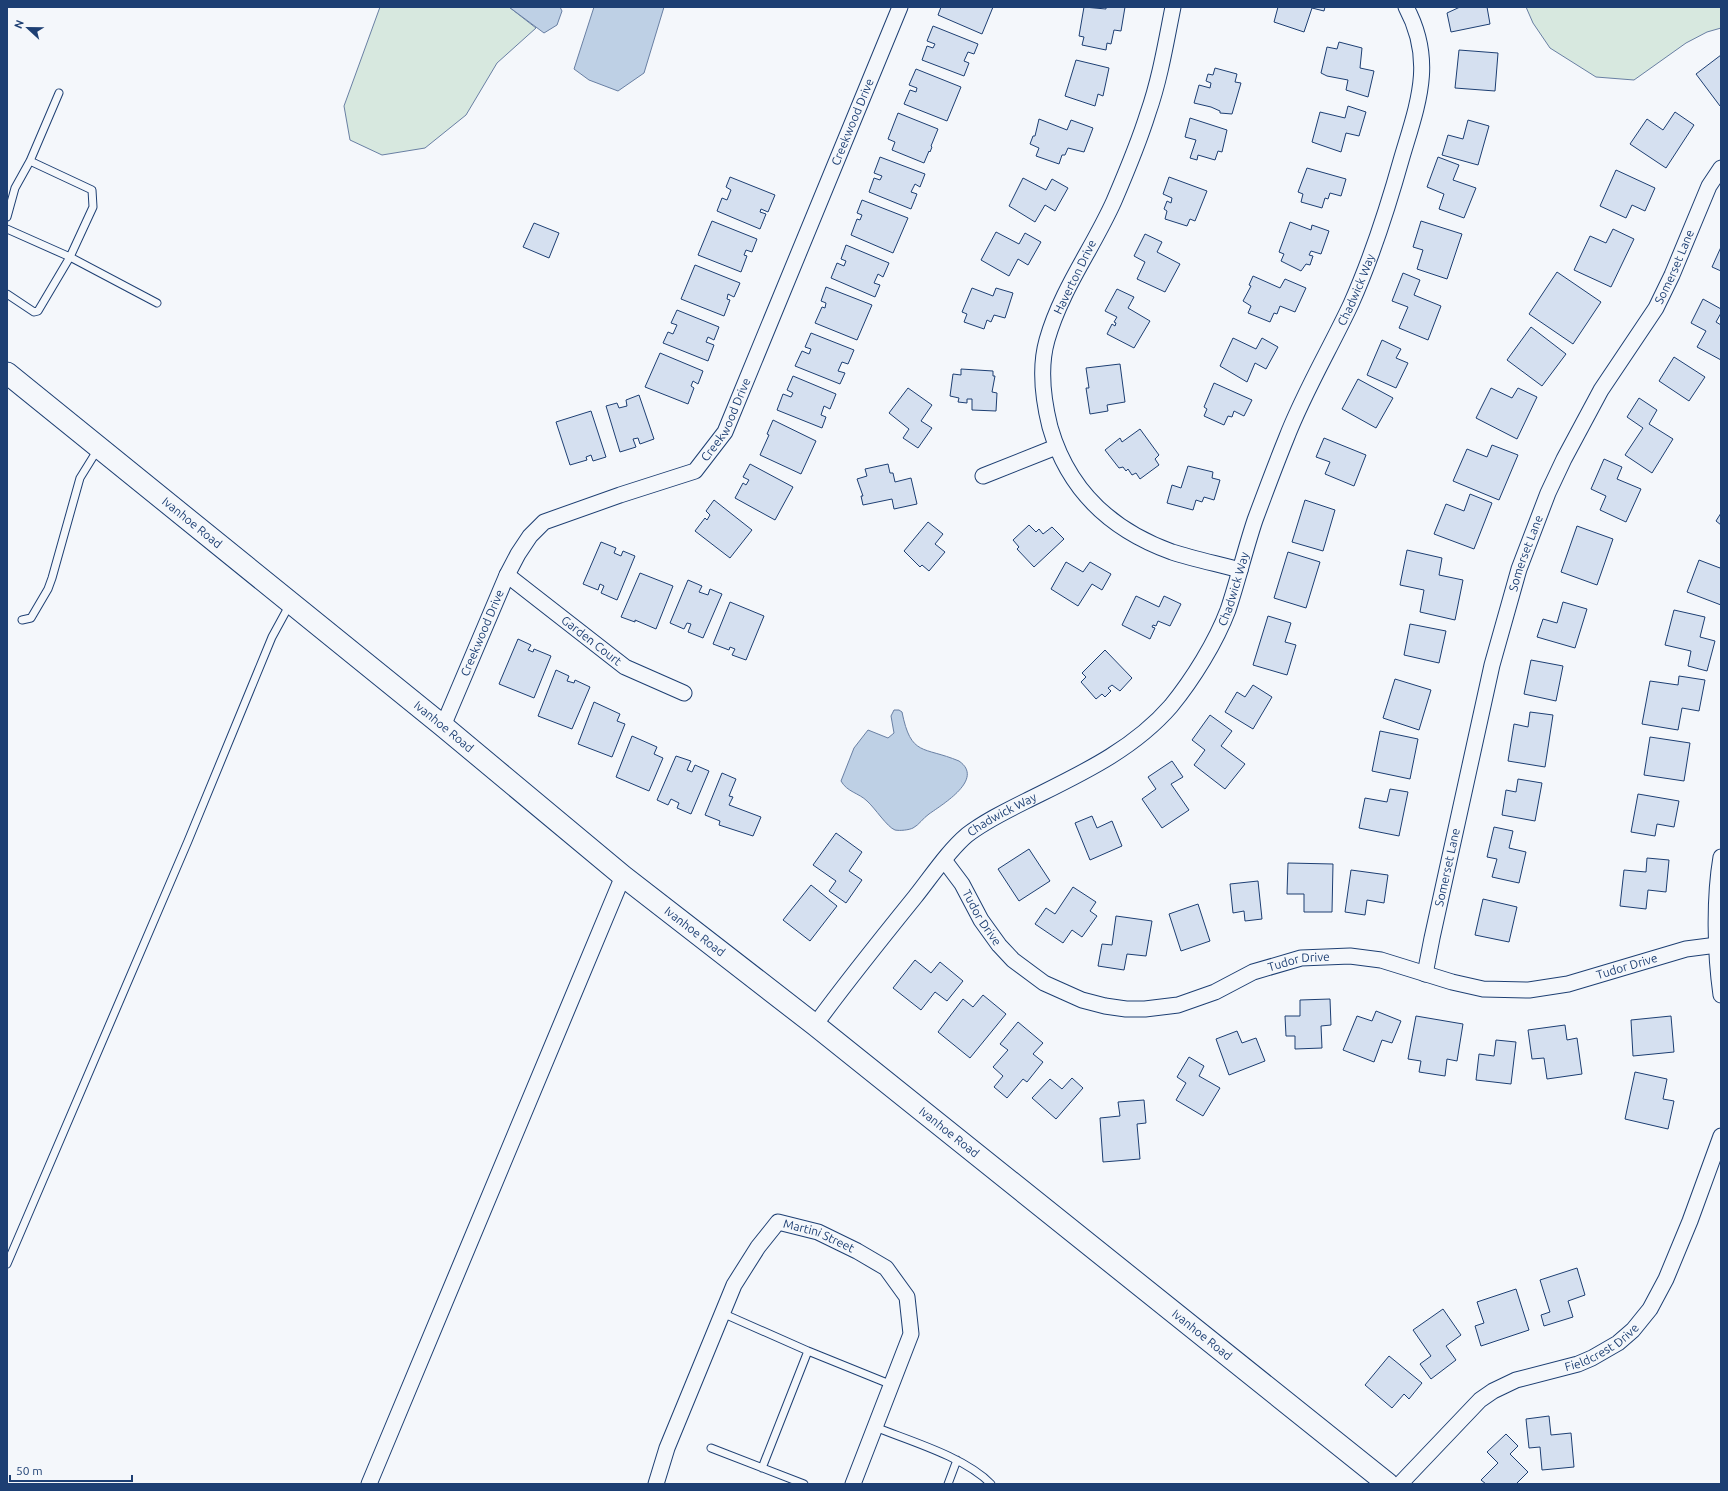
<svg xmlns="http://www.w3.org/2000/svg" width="1728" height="1491" viewBox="0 0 1728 1491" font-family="Ubuntu,sans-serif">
  <rect width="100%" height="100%" fill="#f4f7fb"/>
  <!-- green -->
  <path fill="#d7e8df" stroke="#687fa3" d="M380,7H509L536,28L497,63L466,115L425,148L382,155L350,140L344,106Z
    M1526,7H1721V28L1707,32L1686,43L1634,80L1596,77L1550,48L1533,23Z"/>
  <!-- water -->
  <path fill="#bed0e5" stroke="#687fa3" d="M509,7H560L562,11L557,25L544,33Z
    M594,7H664L644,73L618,91L589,80L574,69Z
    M894,710H899L902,712C911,757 923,746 959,761C985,779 943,804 929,814C923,818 919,825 913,828C909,830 900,831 895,830C887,827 875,808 867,801C859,793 847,792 841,781L854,748L868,730L888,738L894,733L891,716Z"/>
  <!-- building -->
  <path fill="#d5e0f0" stroke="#1d3f73" d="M941,7H993L982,34L938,15Z
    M1084,7L1106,9V7H1125L1121,31L1114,30L1111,44L1107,43L1106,50L1082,45L1084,37L1079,36Z
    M1278,7H1325L1324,11L1312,8L1304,32L1274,22Z
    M1460,7H1487L1490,24L1451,32L1447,13Z
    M933,26L978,44L974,54L968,52L964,61L969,63L964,76L922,60L927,46L933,48L935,44L927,41Z
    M1339,42L1362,48L1360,68L1374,71L1368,97L1346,90L1348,80L1327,76L1321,73L1327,47L1337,49Z
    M1459,50L1498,53L1495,91L1455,88Z
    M1721,55V105L1720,106L1696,74Z
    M1076,60L1109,68L1103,96L1098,94L1095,106L1065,96Z
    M1215,68L1237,74L1235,82L1241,83L1232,114L1220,113V111L1211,107L1194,103L1199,85L1210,88L1211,83L1206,81L1208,74L1213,75Z
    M916,69L961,87L947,121L904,104L910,90L916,92L917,88L909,85Z
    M1348,106L1366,112L1359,136L1346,133L1341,152L1312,142L1320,112L1345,118Z
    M1675,112L1694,125L1666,168L1630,144L1647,119L1663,130Z
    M898,113L938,129L931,146L932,147L930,152L929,151L924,163L892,150L895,142L888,139Z
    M1190,118L1227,130L1222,152L1218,151L1215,160L1198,155L1197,160L1190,158L1196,140L1185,137Z
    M1039,119L1067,130L1071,120L1093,128L1084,152L1068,148L1065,155H1062L1059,164L1036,156L1039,148L1030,144L1033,136H1035Z
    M1468,120L1489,126L1478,165L1442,155L1448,135L1463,139Z
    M880,157L925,174L920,187L915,184L911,192L917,194L911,209L869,192L874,178L880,180L882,176L874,173Z
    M1438,157L1459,165L1453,180L1476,188L1464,218L1439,209L1444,194L1427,187Z
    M1307,168L1346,179L1341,196L1330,193L1328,199L1325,198L1322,208L1301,202L1303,194L1298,192Z
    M1616,170L1655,188L1645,211L1632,205L1626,218L1600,206Z
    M730,177L775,195L768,212L761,209L760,212L766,214L760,229L717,211L722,198L727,200L731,190L726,187Z
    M1169,177L1207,191L1195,221L1190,219L1187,226L1165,219L1167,211L1164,209L1167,201L1171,203L1172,198L1163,194Z
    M1023,178L1046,190L1052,179L1068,188L1055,211L1045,205L1035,222L1009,206Z
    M862,200L908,218L893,253L851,235L857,219L860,220L862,215L857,213Z
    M712,221L757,239L752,252L746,250L744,255L747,256L741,272L698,255Z
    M1421,221L1462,234L1447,279L1417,269L1423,250L1413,247Z
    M1290,222L1311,230L1312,225L1329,231L1321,254L1311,251L1309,255L1313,256L1310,265L1306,264L1301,271L1281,261L1284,254L1279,252Z
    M534,223L559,233L549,258L523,247Z
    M1613,229L1634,239L1611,287L1574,270L1590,236L1606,243Z
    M996,232L1019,244L1025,233L1041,242L1028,265L1018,259L1009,276L981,260Z
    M1145,234L1162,242L1157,252L1180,264L1165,292L1137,279L1145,262L1134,256Z
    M846,245L889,263L883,277L878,274L874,283L880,285L875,297L831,278L837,263L844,266L846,261L841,259Z
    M1721,247V271L1712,267Z
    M695,265L740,283L734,297L728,294L727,299L730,300L724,316L681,299Z
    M1557,272L1601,302L1573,344L1529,314Z
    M1403,273L1420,280L1414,295L1441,306L1428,340L1399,328L1408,307L1392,301Z
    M1253,276L1280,288L1285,279L1306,288L1295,312L1280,306L1277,314L1274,313L1270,322L1248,313L1251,306L1243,301L1251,286L1249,285Z
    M826,287L872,305L857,340L815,323L822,307L825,308L826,303L821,301Z
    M972,288L993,296L996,288L1013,293L1005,318L994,315L991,322L987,320L984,329L964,322L967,314L962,312Z
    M1117,289L1134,297L1128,308L1150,321L1134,348L1107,334L1112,324L1115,326L1116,323L1114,322L1117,317L1105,311Z
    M1703,299L1721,309V313L1716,322L1721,325V360L1697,347L1706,331L1691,323Z
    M677,310L719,327L714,340L708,337L706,342L714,345L708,361L663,343L668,332L673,334L677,325L671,323Z
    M1531,327L1566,354L1542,386L1507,360Z
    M811,333L854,350L848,364L842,362L838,371L845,373L840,384L795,366L802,351L809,354L811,349L805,347Z
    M1233,338L1256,349L1262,338L1278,347L1266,369L1255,363L1247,382L1220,366Z
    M1382,340L1401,349L1396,358L1408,363L1396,388L1367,375Z
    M660,353L703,371L698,384L693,381L691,386L694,388L688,404L645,387Z
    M1674,357L1705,377L1689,401L1659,381Z
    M1120,364L1125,402L1107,405L1108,411L1090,414L1086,388H1089L1086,368Z
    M961,369L993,371V376H995L992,392L997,393L996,411L972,410V399H967V403L958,402L959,398L950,396L953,374L961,375Z
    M793,376L836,394L830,409L824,406L821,415L826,417L822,428L777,410L783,394L791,397L793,393L787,390Z
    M1358,379L1393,398L1376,428L1342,409Z
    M1214,383L1252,400L1244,416L1234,411L1232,417L1228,416L1224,425L1204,416L1207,409L1204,407Z
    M908,388L932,405L921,421L932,428L918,448L903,438L909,429L889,413Z
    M1491,388L1512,398L1518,388L1537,397L1517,439L1476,418Z
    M639,395L654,439L640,444L638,438L633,439L636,447L620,452L606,406L617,403L619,408L627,406L626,400Z
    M1639,398L1657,410L1649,424L1673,439L1652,473L1625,455L1643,428L1627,417Z
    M591,411L606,457L593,461L591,455L586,457L587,460L570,465L556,422Z
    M773,420L816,441L801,474L760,455L769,435L767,434Z
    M1140,429L1159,455L1155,459L1159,465L1140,479L1136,473L1132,475L1128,469L1126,471L1123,467L1119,468L1105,450L1120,438L1122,442Z
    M1324,438L1366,455L1354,486L1325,474L1330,462L1316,457Z
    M1492,445L1518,455L1499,500L1453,481L1467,449L1487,457Z
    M1604,459L1622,467L1617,479L1641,489L1626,522L1600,510L1606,496L1591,489Z
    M750,464L793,487L775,520L735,498L743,483L746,485L749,480L743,477Z
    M888,464L890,473H893L895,482L911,478L917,504L894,509L892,499L863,505L861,496H863L857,479L867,476L865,469Z
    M1188,466L1213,472L1212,478L1220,480L1214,500L1204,497L1202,502L1196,500L1193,510L1167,503L1172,485L1181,488Z
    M1470,494L1492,503L1474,549L1434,534L1446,504L1464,511Z
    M714,500L752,530L730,558L695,531L705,518L707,520L710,515L706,511Z
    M1305,500L1335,510L1323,551L1292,542Z
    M1721,513V525L1716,521Z
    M928,522L943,534L935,544L945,552L929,571L922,565L920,567L904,551Z
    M1029,525L1036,532L1039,529L1043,534L1052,527L1064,539L1034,567L1017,549L1019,547L1013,540Z
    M1577,526L1613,539L1597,585L1561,572Z
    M601,542L616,548L614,553L621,556L623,551L635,556L617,600L601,593L604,586L600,584L598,590L583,584Z
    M1407,550L1442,558L1439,575L1463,580L1455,620L1420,612L1424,590L1400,585Z
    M1288,552L1320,562L1306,608L1274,598Z
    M1699,560L1720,568L1721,566V605L1687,592Z
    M1066,562L1083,572L1090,562L1111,574L1102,590L1092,584L1078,606L1051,589Z
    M640,573L673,586L656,629L635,620V622L621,617Z
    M688,580L702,586L699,592L708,595L710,589L722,594L703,638L688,632L691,624L687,623L684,629L670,623Z
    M1136,596L1159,607L1164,596L1181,604L1170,626L1158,621L1156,626L1153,625L1152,627L1155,628L1150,639L1122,625Z
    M730,602L764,616L746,660L732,655L735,649L730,647L729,650L713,644Z
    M1563,602L1587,609L1575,648L1537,637L1543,619L1557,623Z
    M1674,610L1705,617L1700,637L1715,641L1707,671L1688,666L1691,651L1665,645Z
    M1268,616L1291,623L1285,642L1296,645L1287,675L1253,665Z
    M1410,624L1446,631L1439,663L1404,655Z
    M518,639L531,645L528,650L533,652L534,649L551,656L534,698L499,684Z
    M1105,650L1132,678L1120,691L1112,685L1108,688L1111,691L1105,697L1102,694L1096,699L1081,682L1086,677L1082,673Z
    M1531,660L1563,666L1556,701L1524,694Z
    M556,670L569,676L567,681L574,683L575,680L590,687L572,729L538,716Z
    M1679,676L1705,680L1699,711L1682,708L1678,730L1642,724L1650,681L1678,685Z
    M1395,679L1431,690L1419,730L1383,718Z
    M1253,685L1272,697L1253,729L1225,712L1237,692L1245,697Z
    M594,702L620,714L617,721L625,724L612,757L578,744Z
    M1530,712L1553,715L1545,767L1508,761L1514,724L1528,727Z
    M1210,715L1232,731L1221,746L1245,764L1225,789L1194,765L1205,750L1192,740Z
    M1380,731L1418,739L1410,779L1372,771Z
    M632,736L657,747L654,754L663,758L649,791L616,777Z
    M1650,737L1690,743L1684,781L1644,775Z
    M676,756L691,761L687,770L692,772L695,765L709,771L691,814L677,808L679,803L671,799L668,805L657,800Z
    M1172,761L1183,777L1171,784L1189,810L1162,828L1142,799L1156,789L1148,777Z
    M722,773L736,779L729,796L733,797L729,805L761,817L753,836L719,825L720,821L705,815Z
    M1518,779L1542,783L1535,821L1502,815L1506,790L1516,792Z
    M1390,789L1408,792L1399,836L1359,828L1365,798L1387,802Z
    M1638,794L1679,801L1674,827L1657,824L1655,836L1631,832Z
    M1092,816L1097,828L1112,821L1122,846L1090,860L1075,823Z
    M1494,827L1513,831L1509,848L1526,852L1519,883L1492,877L1497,859L1487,857Z
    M836,833L862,852L849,871L862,880L846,903L829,891L836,881L813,865Z
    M1029,849L1050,881L1019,901L998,869Z
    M1647,858L1669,860L1666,892L1648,890L1646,909L1620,906L1624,870L1646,872Z
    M1288,863L1333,864L1332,912H1304V894H1287Z
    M1351,870L1388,875L1384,903L1367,900L1365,915L1345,912Z
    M1258,881L1262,919L1245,921L1244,911L1233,913L1230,884Z
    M811,885L837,906L810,941L783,920Z
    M1073,887L1096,902L1090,911L1097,916L1082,937L1072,930L1063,943L1035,924L1046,908L1055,914Z
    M1483,899L1517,907L1509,942L1475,935Z
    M1198,904L1210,941L1181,951L1169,914Z
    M1116,916L1152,921L1146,956L1127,954L1124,970L1098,966L1102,944L1112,945Z
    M915,960L931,973L940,962L963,981L947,1001L935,992L921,1010L893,988Z
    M983,995L1006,1014L970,1058L938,1032L963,999L973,1007Z
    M1330,999L1331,1025L1321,1026L1322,1048L1295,1049V1036H1286L1285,1016H1300V1000Z
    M1376,1011L1401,1021L1392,1043L1382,1040L1374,1062L1343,1050L1357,1016L1372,1021Z
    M1416,1016L1463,1024L1457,1061L1447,1059L1445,1076L1419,1072L1421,1061L1408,1059Z
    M1671,1016L1674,1052L1633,1056L1631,1020Z
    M1018,1022L1043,1043L1033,1054L1043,1062L1027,1082L1023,1079L1007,1098L994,1087L1003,1076L993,1067L1008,1050L1000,1044Z
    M1565,1025L1567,1040L1577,1038L1582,1074L1547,1079L1544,1058L1532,1059L1528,1030Z
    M1237,1031L1242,1043L1256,1038L1265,1061L1229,1075L1216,1039Z
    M1496,1040L1516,1042L1511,1084L1476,1080L1479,1054L1494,1056Z
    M1189,1057L1204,1066L1199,1076L1220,1088L1203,1116L1176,1100L1186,1083L1177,1077Z
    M1635,1072L1667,1079L1663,1099L1674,1101L1668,1129L1625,1119Z
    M1072,1078L1083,1088L1056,1119L1032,1098L1050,1079L1062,1089Z
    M1144,1100L1146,1123L1137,1124L1140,1159L1103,1162L1100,1118L1120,1116L1118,1102Z
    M1577,1268L1585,1295L1568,1301L1573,1317L1544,1326L1541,1315L1550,1312L1540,1280Z
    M1516,1289L1529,1330L1481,1346L1475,1326L1484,1323L1477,1302Z
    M1443,1309L1461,1335L1446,1346L1456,1360L1431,1379L1420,1364L1431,1356L1413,1330Z
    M1389,1356L1422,1383L1409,1399L1404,1394L1392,1408L1365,1385Z
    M1549,1416L1551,1435L1571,1433L1574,1467L1542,1470L1540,1447L1529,1448L1526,1419Z
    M1506,1434L1518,1446L1510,1454L1528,1472L1516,1484H1486L1481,1480L1498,1463L1487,1452Z"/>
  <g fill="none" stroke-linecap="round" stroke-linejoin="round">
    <defs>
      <path id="service" d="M7,217L15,188L30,161L59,93
        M7,229L70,257L93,207L92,190L30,161
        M7,294L34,312L38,311L70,257L157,303
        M22,620L31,618L48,589L52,578L80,478L98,449
        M7,1264L188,841L272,637L290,604
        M722,1313L808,1351L892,1385
        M875,1427C910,1441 965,1457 991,1484
        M711,1448L804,1484
        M762,1468L808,1351
        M948,1484L957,1460"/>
      <g id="minor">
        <path d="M1173,7C1166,42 1160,79 1148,113C1139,142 1126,173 1114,201C1093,248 1061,290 1047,340C1039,368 1043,399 1050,427C1068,490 1111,530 1172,552C1194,559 1218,564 1240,570"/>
        <path d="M983,476L1056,447"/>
        <path id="s1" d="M507,575L625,667L684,693"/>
        <path id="s2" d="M443,726L507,575L518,554L530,536L544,522L620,495L695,471L725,432L900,7"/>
        <path d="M1721,857C1714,898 1715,953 1721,995"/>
        <path id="s3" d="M944,860L962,884L981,920L999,945L1013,960L1044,983L1082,1000L1105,1006L1126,1009H1145L1178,1005L1215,992L1253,972L1301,958L1350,956L1381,960L1452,982L1483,989L1529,990L1568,984L1686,949L1717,945"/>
        <path id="s4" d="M1425,974L1432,938L1492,665L1519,569L1548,493L1564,459L1601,390L1656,308L1672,275L1709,186L1721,168"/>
        <path id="s5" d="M815,1025C847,981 881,939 915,897C931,877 948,851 967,835C985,821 1006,811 1026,801C1078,775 1132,751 1171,706C1193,679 1216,642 1228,610C1238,580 1245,550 1255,520C1265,493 1275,466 1286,439C1304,392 1330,349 1351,304C1372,257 1388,207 1402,157C1418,103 1435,61 1406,7"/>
        <path d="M369,1484L623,876"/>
        <path id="s6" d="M656,1484L667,1448L734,1285L758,1247L778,1222L818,1232L857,1251L886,1268L907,1297L911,1334L853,1484"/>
        <path id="s7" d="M1400,1484L1480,1400L1493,1391L1516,1380L1578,1364L1592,1358L1618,1343L1633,1330L1650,1309L1666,1279L1690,1221L1721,1136"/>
      </g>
      <g id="secondary">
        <path id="s8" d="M7,373L443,726L623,876L815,1025L1388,1484"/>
      </g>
    </defs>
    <!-- service casing -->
    <use href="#service" stroke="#1d3f73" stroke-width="9"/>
    <!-- minor casing -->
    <use href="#minor" stroke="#1d3f73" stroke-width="17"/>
    <!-- secondary casing -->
    <use href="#secondary" stroke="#1d3f73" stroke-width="23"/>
    <!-- service -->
    <use href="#service" stroke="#f4f7fb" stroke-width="7"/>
    <!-- minor -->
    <use href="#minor" stroke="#f4f7fb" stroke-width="15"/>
    <!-- secondary -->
    <use href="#secondary" stroke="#f4f7fb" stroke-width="21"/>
  </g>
  <g text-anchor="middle" stroke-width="3" stroke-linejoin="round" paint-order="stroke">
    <!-- street labels -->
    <g font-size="12" fill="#1d3f73" stroke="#f4f7fb">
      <text dy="4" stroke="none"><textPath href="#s2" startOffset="773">Creekwood Drive</textPath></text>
      <text dy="4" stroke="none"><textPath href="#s4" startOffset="757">Somerset Lane</textPath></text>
      <text transform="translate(1075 277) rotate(-64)" y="4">Haverton Drive</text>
      <text dy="4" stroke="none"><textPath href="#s5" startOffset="944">Chadwick Way</textPath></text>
      <text dy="4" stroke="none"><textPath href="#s2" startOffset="449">Creekwood Drive</textPath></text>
      <text dy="4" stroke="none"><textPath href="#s8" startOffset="238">Ivanhoe Road</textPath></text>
      <text dy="4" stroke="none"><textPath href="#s4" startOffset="433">Somerset Lane</textPath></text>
      <text dy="4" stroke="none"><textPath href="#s5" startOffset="620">Chadwick Way</textPath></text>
      <text dy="4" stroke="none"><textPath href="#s2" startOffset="101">Creekwood Drive</textPath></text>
      <text dy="4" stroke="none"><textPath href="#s1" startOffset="107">Garden Court</textPath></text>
      <text dy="4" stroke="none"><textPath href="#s8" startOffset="562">Ivanhoe Road</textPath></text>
      <text dy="4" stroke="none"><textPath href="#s5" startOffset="284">Chadwick Way</textPath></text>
      <text dy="4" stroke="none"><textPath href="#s4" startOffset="109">Somerset Lane</textPath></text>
      <text dy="4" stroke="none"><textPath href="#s3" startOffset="69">Tudor Drive</textPath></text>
      <text dy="4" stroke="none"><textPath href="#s8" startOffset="886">Ivanhoe Road</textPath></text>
      <text dy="4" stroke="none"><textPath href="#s3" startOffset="429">Tudor Drive</textPath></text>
      <text dy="4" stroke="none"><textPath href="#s3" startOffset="765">Tudor Drive</textPath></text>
      <text dy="4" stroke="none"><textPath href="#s8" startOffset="1210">Ivanhoe Road</textPath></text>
      <text dy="4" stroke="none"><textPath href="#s6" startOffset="334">Martini Street</textPath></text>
      <text dy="4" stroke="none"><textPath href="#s8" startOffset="1534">Ivanhoe Road</textPath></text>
      <text dy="4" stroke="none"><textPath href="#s7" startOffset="250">Fieldcrest Drive</textPath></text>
    </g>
  </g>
  <!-- border -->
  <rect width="1728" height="1491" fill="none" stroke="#1d3f73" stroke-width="16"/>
  <!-- north arrow -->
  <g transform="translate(28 28) rotate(292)" stroke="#f4f7fb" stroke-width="3" paint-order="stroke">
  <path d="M0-3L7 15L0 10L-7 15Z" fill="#1d3f73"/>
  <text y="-6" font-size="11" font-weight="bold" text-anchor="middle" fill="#1d3f73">N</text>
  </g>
  <!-- scale -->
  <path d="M10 1475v6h122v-6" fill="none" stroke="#1d3f73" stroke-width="2"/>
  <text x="16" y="1475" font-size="12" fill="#1d3f73" stroke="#f4f7fb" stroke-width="3" paint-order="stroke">50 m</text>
</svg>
